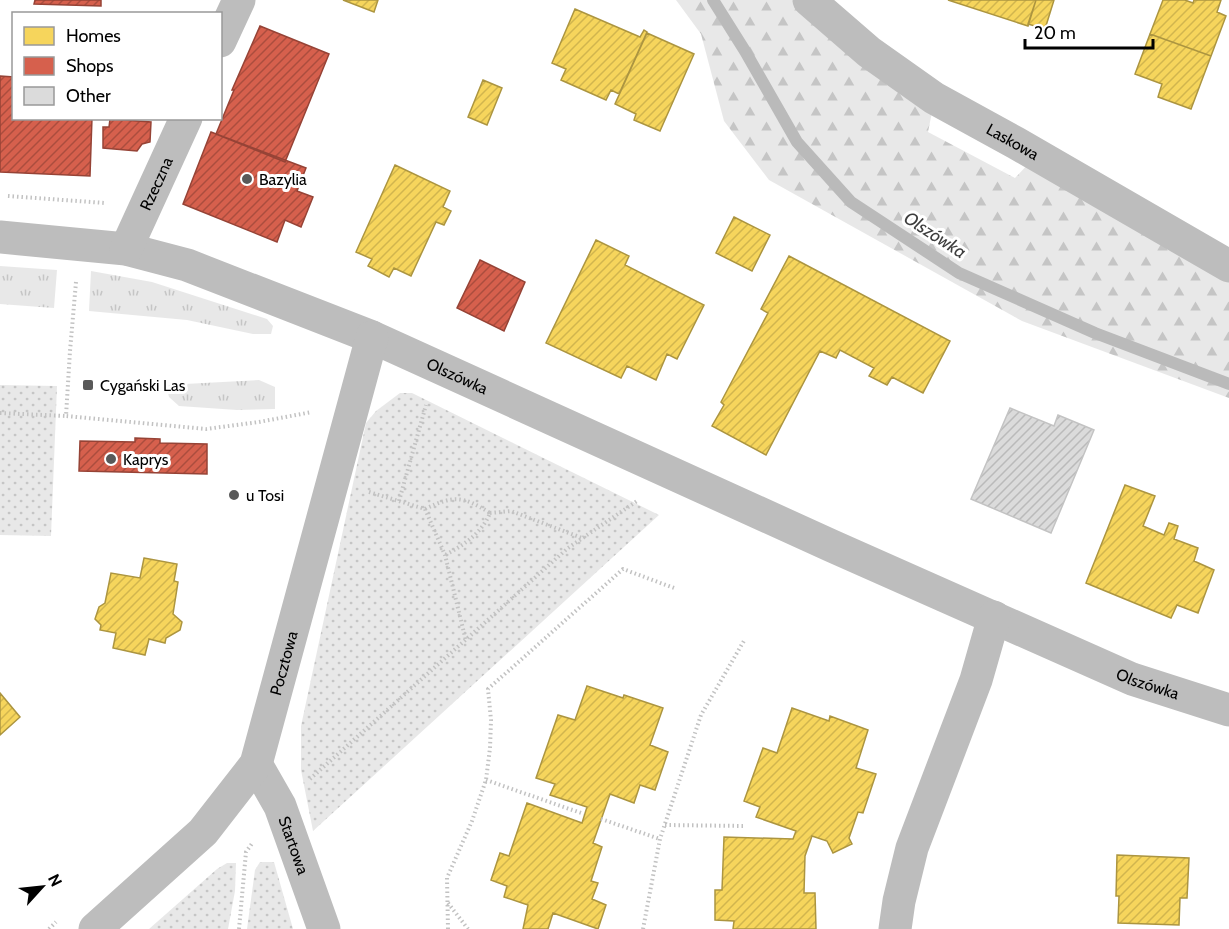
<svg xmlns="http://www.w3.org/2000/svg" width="1229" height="929" viewBox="0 0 1229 929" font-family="Cabin,sans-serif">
  <defs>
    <pattern id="grass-tufts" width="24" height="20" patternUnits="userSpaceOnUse" patternTransform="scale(1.5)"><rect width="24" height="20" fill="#e8e8e8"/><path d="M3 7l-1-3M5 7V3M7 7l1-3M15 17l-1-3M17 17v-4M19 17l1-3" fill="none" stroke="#c5c5c5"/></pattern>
    <pattern id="forest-firs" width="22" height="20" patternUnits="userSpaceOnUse" patternTransform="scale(1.5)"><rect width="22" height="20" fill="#e8e8e8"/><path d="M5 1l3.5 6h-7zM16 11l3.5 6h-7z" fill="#c5c5c5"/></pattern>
    <pattern id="park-dots" width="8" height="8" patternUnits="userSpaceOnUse" patternTransform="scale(1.5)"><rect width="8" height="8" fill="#e8e8e8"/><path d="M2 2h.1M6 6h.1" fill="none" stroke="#c5c5c5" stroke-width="1.8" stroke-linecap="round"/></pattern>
    <pattern id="homes-hatch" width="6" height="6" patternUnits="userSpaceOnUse" patternTransform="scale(1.5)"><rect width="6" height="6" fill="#f6d55c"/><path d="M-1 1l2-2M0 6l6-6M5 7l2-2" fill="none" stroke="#d1b54e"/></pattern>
    <pattern id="shops-hatch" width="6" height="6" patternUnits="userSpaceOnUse" patternTransform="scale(1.5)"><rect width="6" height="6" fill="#d6604d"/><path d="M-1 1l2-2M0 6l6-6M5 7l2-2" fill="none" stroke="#ab4d3e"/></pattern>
    <pattern id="building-hatch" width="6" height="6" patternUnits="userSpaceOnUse" patternTransform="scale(1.5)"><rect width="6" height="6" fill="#dbdbdb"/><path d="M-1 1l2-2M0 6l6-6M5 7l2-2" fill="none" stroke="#bababa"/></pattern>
  </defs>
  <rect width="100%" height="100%" fill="#fff"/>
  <!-- grass -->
  <path fill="url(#grass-tufts)" d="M0,266L57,270L54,308L0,304Z
    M91,271L152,282L267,319L273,326L271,334H253L187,320L89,311Z
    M259,380L275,387V409L237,410L179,406L169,397L166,385Z"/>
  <!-- forest -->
  <path fill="url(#forest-firs)" d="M676,0H792L862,60L932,112L928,132L1015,178L1031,161L1229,279V398L1022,321L769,180L724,121L701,34Z"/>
  <!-- park -->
  <path fill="url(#park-dots)" d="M0,385L57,386L51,536L0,535Z
    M400,393H412L659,515L313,831L301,770V726L366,423L376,411Z
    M260,862H274L293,929H247L255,870Z
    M227,863H236L235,891L228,929H149L217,869Z"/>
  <!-- homes -->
  <path fill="url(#homes-hatch)" stroke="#ac9540" stroke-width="1.5" d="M343,0H378L374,12Z
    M948,0H1036L1028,26Z
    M1036,0H1054L1045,29L1028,24Z
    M1163,0H1185L1193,3L1194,0H1221L1217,12L1226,16L1211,56L1150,34Z
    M575,9L640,37L644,30L647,32L619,94L611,90L606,100L561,80L566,69L552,63Z
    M647,33L694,54L660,131L634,120L636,114L615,104Z
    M1150,34L1211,56L1191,109L1158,97L1162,84L1135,74Z
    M483,80L502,88L487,125L468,117Z
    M395,165L450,191L443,207L451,211L444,225L436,222L411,276L394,268L389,277L368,266L372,259L356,252Z
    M734,217L770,235L752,271L716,253Z
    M596,240L629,256L625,265L704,305L677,359L667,354L656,380L627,366L621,378L546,343Z
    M789,256L950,341L923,393L892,377L887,385L869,376L874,368L840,350L836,358L820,351L766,455L712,426L724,405L721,402L768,313L761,309Z
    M1125,485L1155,496L1143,526L1164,535L1169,523L1178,526L1174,539L1198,548L1194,561L1214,570L1198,613L1177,605L1171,618L1086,583Z
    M144,558L177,564L174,581L178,582L173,614L182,622L180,630L166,638L165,643L149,639L145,655L113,648L116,633L100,630L101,625L95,619L99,607L105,603L111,573L140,578Z
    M587,686L623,698L624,695L663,708L650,745L668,752L655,790L640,785L634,803L610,794L593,843L602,847L591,881L598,883L592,899L606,905L598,929L553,913L548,929H523L528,905L504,897L507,886L491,880L500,853L509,856L527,803L582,823L587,807L550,795L555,784L536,778L558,715L575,720Z
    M0,693L20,717L0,735Z
    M792,708L829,721L830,716L868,730L856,768L876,774L863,813L858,812L849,838L852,844L833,853L827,841L812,836L805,856L804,893H815L816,929H733L734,921L715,920V890H722L724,837L793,839L796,831L756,817L760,807L744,801L763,748L777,753Z
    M1117,855L1189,858L1187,898H1180L1179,925L1118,923L1119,896H1116Z"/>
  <!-- shops -->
  <path fill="url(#shops-hatch)" stroke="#964336" stroke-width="1.5" d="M35,0H101V6L34,4Z
    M260,26L329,54L285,162L216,134L234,90H232Z
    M0,76L14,77V118H92L90,176L0,172Z
    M110,119L151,122L150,142L142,144L137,151L103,148V127H109Z
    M211,132L306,168L297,191L313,197L301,227L285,220L277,242L183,204Z
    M480,260L525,282L504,331L457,308Z
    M135,438L160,439V443L207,444V474L79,471L80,441L135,442Z"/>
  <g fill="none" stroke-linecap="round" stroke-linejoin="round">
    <!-- stream -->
    <path stroke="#bababa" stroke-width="12" d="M713,0L745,51L797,142L851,202L959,273L1095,333L1229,384"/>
  </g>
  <!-- building -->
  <path fill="url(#building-hatch)" stroke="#c3c3c3" stroke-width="1.5" d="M1010,408L1054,426L1058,415L1094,430L1051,533L971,499Z"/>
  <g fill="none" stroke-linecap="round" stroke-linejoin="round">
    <!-- path -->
    <path stroke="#c2c2c2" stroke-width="4" stroke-dasharray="1.5 3" stroke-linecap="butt" d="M8,196L105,203
      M76,282L70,351L66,416L206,429L259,422L312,412
      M0,413L66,416
      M369,492L425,509L445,555L466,641
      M399,501L426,405
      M425,509C454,495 463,496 490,513C482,533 464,545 445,555
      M490,513L511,511L582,538
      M310,779L568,548L637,501
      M486,780L584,814
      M601,819L660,839
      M665,825L746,826
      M448,903L468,929
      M49,929L56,922
      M239,929L246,852L253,842
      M448,929L447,878L472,821L486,780L490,748L491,720L488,689L623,569L674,588
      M643,929L660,839L701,715L745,639"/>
    <!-- minor -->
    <g stroke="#bdbdbd" stroke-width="33">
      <path id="s1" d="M809,0L869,52L934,98L1016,143L1229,266"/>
      <path d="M220,41L239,0"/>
      <path id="s2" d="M0,237L126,249L187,265L372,337L832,546L1132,679L1229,710"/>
      <path id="s3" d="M126,249L186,118"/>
      <path id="s4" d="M256,764L280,806L324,929"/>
      <path id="s5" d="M95,929L203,832L256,764L372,337"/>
      <path d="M895,929L899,901L912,848L976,680L994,617"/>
    </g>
  </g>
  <!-- markers -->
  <g fill="#595959" stroke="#fff" stroke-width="2">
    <circle cx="247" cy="179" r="6"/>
    <rect x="82" y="379" width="12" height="12" rx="3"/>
    <circle cx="111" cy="459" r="6"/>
    <circle cx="234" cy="495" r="6"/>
  </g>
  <g text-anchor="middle" stroke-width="6" stroke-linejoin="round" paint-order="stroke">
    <!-- street labels -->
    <g font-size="16" fill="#000" stroke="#fff">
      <text dy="6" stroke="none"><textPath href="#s1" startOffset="249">Laskowa</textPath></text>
      <text dy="6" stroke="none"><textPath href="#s3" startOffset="72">Rzeczna</textPath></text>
      <text dy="6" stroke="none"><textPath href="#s2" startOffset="482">Olszówka</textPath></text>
      <text dy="6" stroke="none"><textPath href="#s5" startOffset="336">Pocztowa</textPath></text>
      <text dy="6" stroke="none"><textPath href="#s2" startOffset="1238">Olszówka</textPath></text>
      <text dy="6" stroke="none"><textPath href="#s4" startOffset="90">Startowa</textPath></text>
    </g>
    <!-- poi labels -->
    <g font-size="16" fill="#000" stroke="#fff" text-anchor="start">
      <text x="259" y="185">Bazylia</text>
      <text x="100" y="391">Cygański Las</text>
      <text x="123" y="465">Kaprys</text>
      <text x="246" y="501">u Tosi</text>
    </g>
    <!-- water labels -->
    <g font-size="18" font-style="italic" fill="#3d3d3d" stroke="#fff">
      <text transform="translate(935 235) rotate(33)" y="6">Olszówka</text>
    </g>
  </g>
  <!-- legend -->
  <rect x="12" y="12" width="210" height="108" fill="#ffffff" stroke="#999999" stroke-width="1.5"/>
  <rect x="24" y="27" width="30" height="18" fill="#f6d55c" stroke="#999999" stroke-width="1.5"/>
  <text x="66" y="42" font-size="18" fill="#000000">Homes</text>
  <rect x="24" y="57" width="30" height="18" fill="#d6604d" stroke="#999999" stroke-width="1.5"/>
  <text x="66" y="72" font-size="18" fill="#000000">Shops</text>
  <rect x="24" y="87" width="30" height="18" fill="#dbdbdb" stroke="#999999" stroke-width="1.5"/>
  <text x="66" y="102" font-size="18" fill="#000000">Other</text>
  <!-- north arrow -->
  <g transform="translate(42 887) rotate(63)" stroke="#ffffff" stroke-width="4.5" paint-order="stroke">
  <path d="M0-4.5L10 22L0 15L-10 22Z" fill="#000000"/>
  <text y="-9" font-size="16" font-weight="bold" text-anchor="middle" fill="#000000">N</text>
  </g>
  <!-- scale -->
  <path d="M1025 39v9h128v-9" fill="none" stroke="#000000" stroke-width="3"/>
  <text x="1034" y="39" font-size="18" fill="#000000" stroke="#ffffff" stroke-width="4.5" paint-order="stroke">20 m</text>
</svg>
